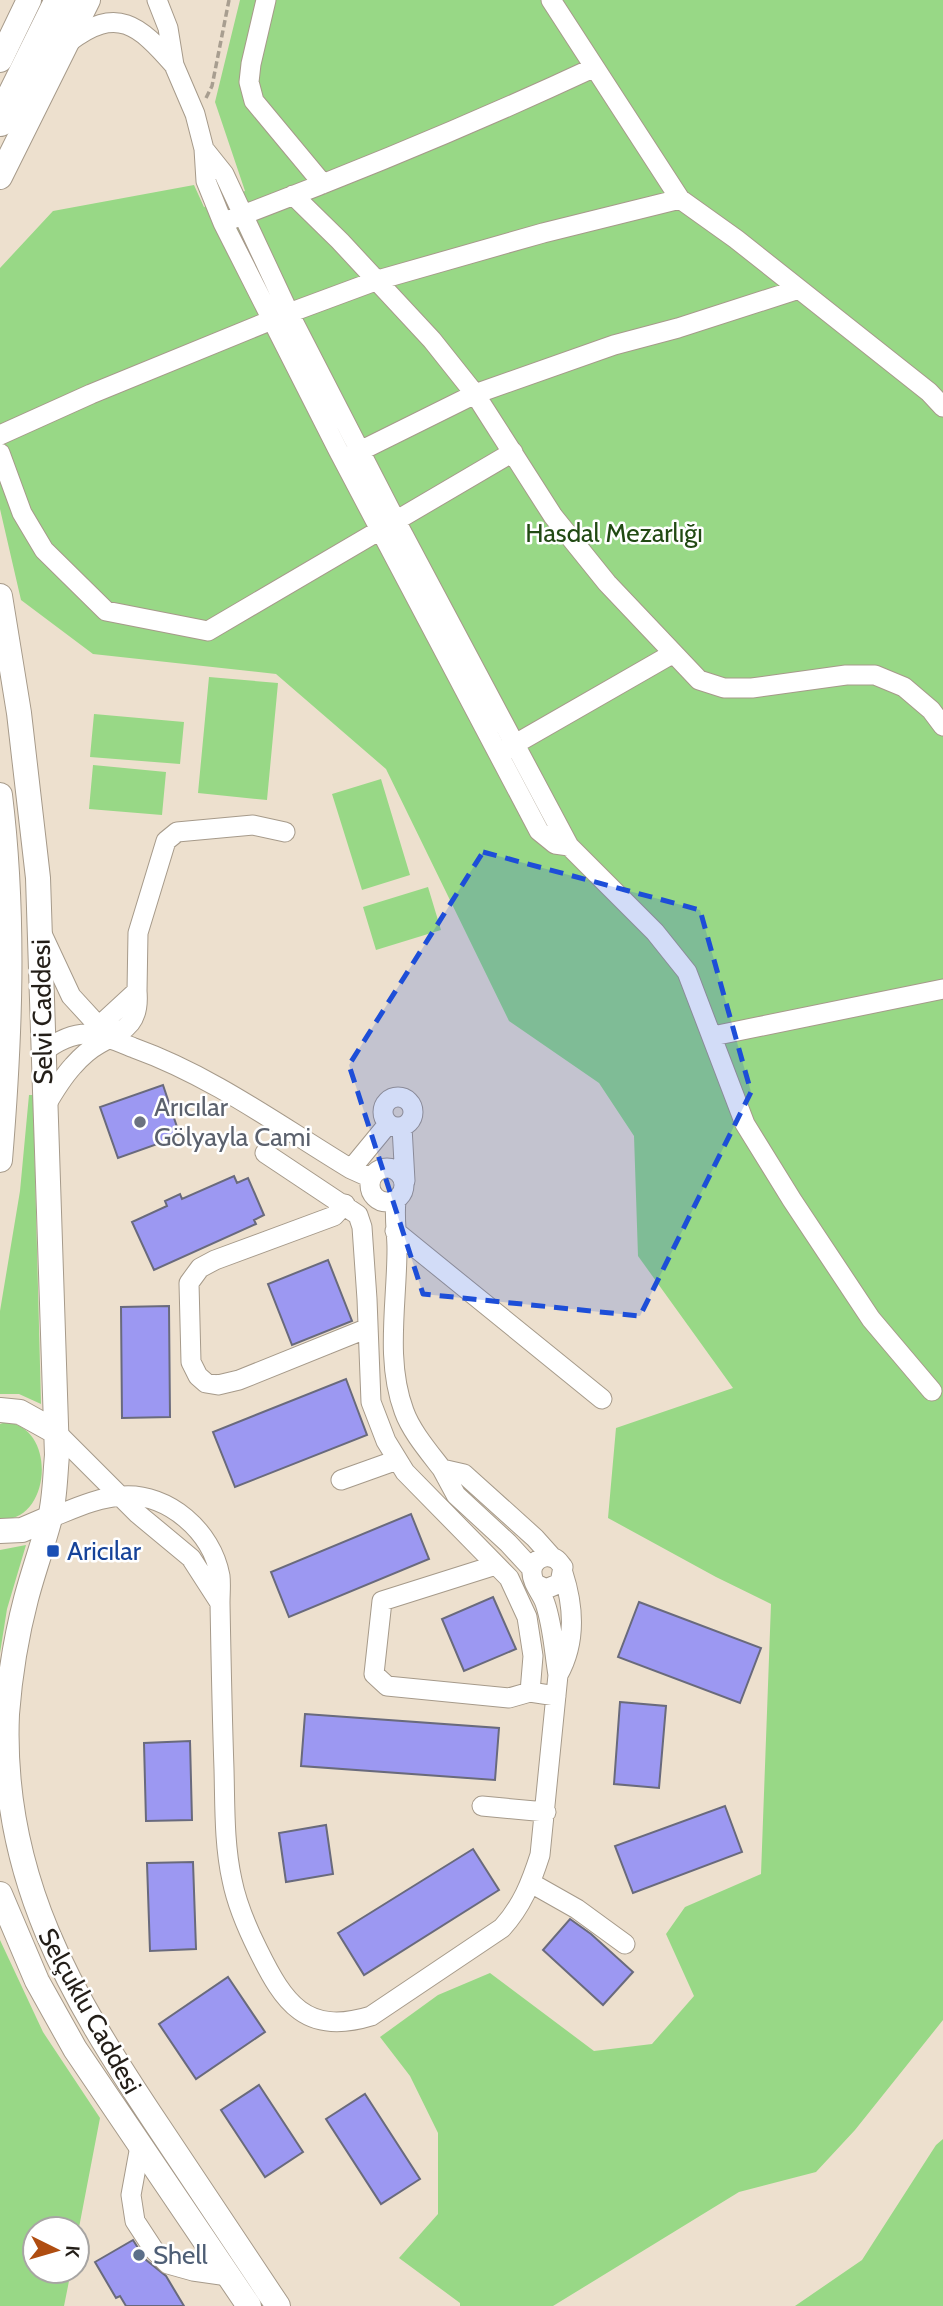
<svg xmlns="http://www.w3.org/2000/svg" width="943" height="2306" viewBox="0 0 943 2306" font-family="Cabin,sans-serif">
  <rect width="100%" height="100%" fill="#ede0ce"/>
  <!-- green -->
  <path fill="#98d886" d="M240,0H943V2020L855,2130L816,2172L739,2192L553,2306H460V2303L399,2258L438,2214V2133L410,2076L380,2037L438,1995L490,1973L594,2051L652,2044L694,1996L666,1934L685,1907L761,1874L771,1604L716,1577L608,1518L616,1428L733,1388L638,1256L634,1136L599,1083L509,1021L386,769L276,674L93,654L21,600L0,509V268L53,211L194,185L204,207L245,191L215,102Z
    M209,677L278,683L267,800L198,793Z
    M94,714L184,722L180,764L90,757Z
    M93,765L166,772L162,815L89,809Z
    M381,779L410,875L362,890L332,794Z
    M428,887L441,930L376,950L363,907Z
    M29,1095H33L41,1404L19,1394H0V1311L20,1191Z
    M6,1422C59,1428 50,1524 0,1519V1424Z
    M26,1545L7,1609L0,1653V1550Z
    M0,1940L43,2032L100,2118L77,2238V2229H35V2271H71L64,2306H0Z
    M943,2139V2306H795L862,2260L936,2145Z"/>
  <!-- building -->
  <path fill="#9c98f2" stroke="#696a7c" stroke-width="2" d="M163,1085L180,1136L118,1158L100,1107Z
    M234,1176L237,1183L248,1178L264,1215L254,1220L256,1224L154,1270L132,1222L167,1206L165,1201L180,1194L182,1199Z
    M328,1260L352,1321L292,1345L268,1284Z
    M169,1306L170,1417L122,1418L121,1307Z
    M346,1379L367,1435L235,1487L213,1432Z
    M411,1514L429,1559L289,1617L271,1572Z
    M493,1597L516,1649L464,1671L442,1619Z
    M639,1602L761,1648L740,1703L618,1657Z
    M620,1702L666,1706L659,1788L614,1784Z
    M305,1714L499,1728L495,1780L301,1766Z
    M190,1741L192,1820L146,1821L144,1743Z
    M725,1806L742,1852L633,1893L615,1846Z
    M326,1825L333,1874L286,1882L279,1833Z
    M473,1849L499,1890L364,1975L338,1933Z
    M193,1862L196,1949L150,1951L147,1863Z
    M570,1919L591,1934L633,1972L603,2005L543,1950Z
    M228,1977L265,2032L196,2079L159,2024Z
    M259,2085L303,2152L265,2177L221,2110Z
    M365,2094L420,2179L381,2204L326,2119Z
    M133,2240L145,2259L166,2276L184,2306H126L120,2296L116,2298L95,2262Z"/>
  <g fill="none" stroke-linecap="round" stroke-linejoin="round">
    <defs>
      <path id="minor" d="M157,0L168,28L174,65L195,114L204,149L206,181L223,223L338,450L539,831L555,844L569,846
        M266,0L251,64L249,82L254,101L323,184
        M551,0L680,199L736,239L929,392L943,407
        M69,42C117,5 139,25 174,65
        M204,149L224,174L289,313L396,521L569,846L655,932L687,972L745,1124L792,1200L871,1319L932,1391
        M293,195L340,241L432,340L475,394L553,516L607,583L699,680L724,688H752L846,675H875L904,687L931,710L943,726
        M232,219C354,173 475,123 593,68
        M0,435L91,394L289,313L378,280L543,233L680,199
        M0,453L22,513L44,550L106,611L208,631L513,452
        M350,456L475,394L614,345L678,328L796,290
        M503,751L672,654
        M43,936L71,996L105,1033
        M137,991L138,933L166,841L177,832L253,825L285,832
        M713,1036L943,989
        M43,1052C56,1042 71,1034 87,1034C104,1035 119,1042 134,1048C212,1076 280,1126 351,1169L371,1178
        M383 1112a15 15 0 1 1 30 0a15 15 0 1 1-30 0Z
        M45,1107C53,1093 62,1078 73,1066C80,1058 90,1049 99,1044C124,1030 140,1025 137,991L99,1026
        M402,1127L405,1181
        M265,1153L358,1215L362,1227L367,1299L371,1402L386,1441L405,1472L509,1578L527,1617L533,1656L530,1692L556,1696
        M370 1185a17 17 0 1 1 34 0a17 17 0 1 1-34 0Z
        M351,1169L388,1124
        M396,1201C394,1218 397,1233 397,1249C397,1303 385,1360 404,1411C411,1431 429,1452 442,1469
        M345,1204L334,1216L215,1260L200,1268L189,1283L191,1362L198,1376L206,1383L218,1385L239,1380L368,1328
        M395,1231L602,1399
        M341,1480L397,1460
        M50,1518C73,1509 98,1497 123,1496C168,1493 212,1531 220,1576C221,1584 220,1594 220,1603L191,1558L138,1514L56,1432
        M496,1565L382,1601L374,1674L387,1686L509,1698L530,1692
        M532,1569L508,1543L456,1495L442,1469L464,1474L535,1538L552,1557
        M536,1584L546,1589L560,1583L563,1567C559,1562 557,1558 550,1557C541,1555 531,1563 532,1573C532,1583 542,1594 545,1603C553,1626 554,1651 558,1675C576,1643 574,1607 563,1573
        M220,1603C221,1658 222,1713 224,1769C225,1806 224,1844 232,1880C237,1905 247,1928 258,1950C284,2003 306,2036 371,2016L502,1928C522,1906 531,1883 540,1855L558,1675
        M482,1806L546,1812
        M531,1883L577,1909L625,1944
        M140,2146L131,2195L135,2221L154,2250L168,2264L193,2271L228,2276"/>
      <path id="major" d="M0,60L29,0
        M0,177L88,0
        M0,596L19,713L38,878L57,1455C55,1476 55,1498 50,1518C43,1545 33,1572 26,1599C16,1637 10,1675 7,1714C0,1877 71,1996 158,2126C198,2186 238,2246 278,2306
        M0,795C15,917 10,1039 0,1160
        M0,1410L20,1412L56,1432
        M0,1531L22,1530L50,1518
        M0,1894L37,1981L75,2049L249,2306"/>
      <path id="highway" d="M0,121L60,0"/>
    </defs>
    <!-- minor casing -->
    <use href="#minor" stroke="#a69a8a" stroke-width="21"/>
    <!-- major casing -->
    <use href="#major" stroke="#a69a8a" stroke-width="26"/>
    <!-- highway casing -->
    <use href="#highway" stroke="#a69a8a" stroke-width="32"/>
    <!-- path -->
    <path stroke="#a89e90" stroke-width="3.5" stroke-dasharray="7 3.5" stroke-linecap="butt" d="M206,98L212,86L229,0"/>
    <!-- minor -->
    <use href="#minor" stroke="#fff" stroke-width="19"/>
    <!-- major -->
    <use href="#major" stroke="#fff" stroke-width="24"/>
    <!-- highway -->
    <use href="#highway" stroke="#fff" stroke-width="30"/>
  </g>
  <!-- marked area -->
  <path fill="#1d4ed8" fill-opacity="0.2" stroke="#1d4ed8" stroke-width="5" stroke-dasharray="14 9" stroke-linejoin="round" d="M483,852L700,910L751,1092L640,1316L423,1294L349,1065Z"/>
  <!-- markers -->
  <circle fill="#6b7280" stroke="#fff" stroke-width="2.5" cx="140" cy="1122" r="7"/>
  <rect fill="#1a4fb4" stroke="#fff" stroke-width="2.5" x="46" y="1544" width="14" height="14" rx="3.5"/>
  <circle fill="#5c6f8a" stroke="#fff" stroke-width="2.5" cx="139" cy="2255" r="7"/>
  <g text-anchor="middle" stroke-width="5" stroke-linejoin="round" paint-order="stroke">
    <!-- park labels -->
    <g font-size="26" fill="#214a13" stroke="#fff">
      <text x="614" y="542">Hasdal Mezarlığı</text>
    </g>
    <!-- street labels -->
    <g font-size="26" fill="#231e18" stroke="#fff">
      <text transform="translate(42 1012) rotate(-91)" y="9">Selvi Caddesi</text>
      <text transform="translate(90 2011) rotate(61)" y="9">Selçuklu Caddesi</text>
    </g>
    <!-- worship labels -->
    <g font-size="26" fill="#5b616d" stroke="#fff" text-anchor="start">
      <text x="154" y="1116">Arıcılar<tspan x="154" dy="30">Gölyayla Cami</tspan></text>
    </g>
    <!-- transit labels -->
    <g font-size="26" fill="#164399" stroke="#fff" text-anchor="start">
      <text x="67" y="1560">Aricılar</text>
    </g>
    <!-- service labels -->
    <g font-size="26" fill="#4e5e75" stroke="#fff" text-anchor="start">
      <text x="153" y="2264">Shell</text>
    </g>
  </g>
  <!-- north arrow -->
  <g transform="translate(56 2250) rotate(95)"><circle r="33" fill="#ffffff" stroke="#a7a5a3" stroke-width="2"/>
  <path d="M0-5L12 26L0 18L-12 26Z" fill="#af4d11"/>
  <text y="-10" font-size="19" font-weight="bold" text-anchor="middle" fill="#231e18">K</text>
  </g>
</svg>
